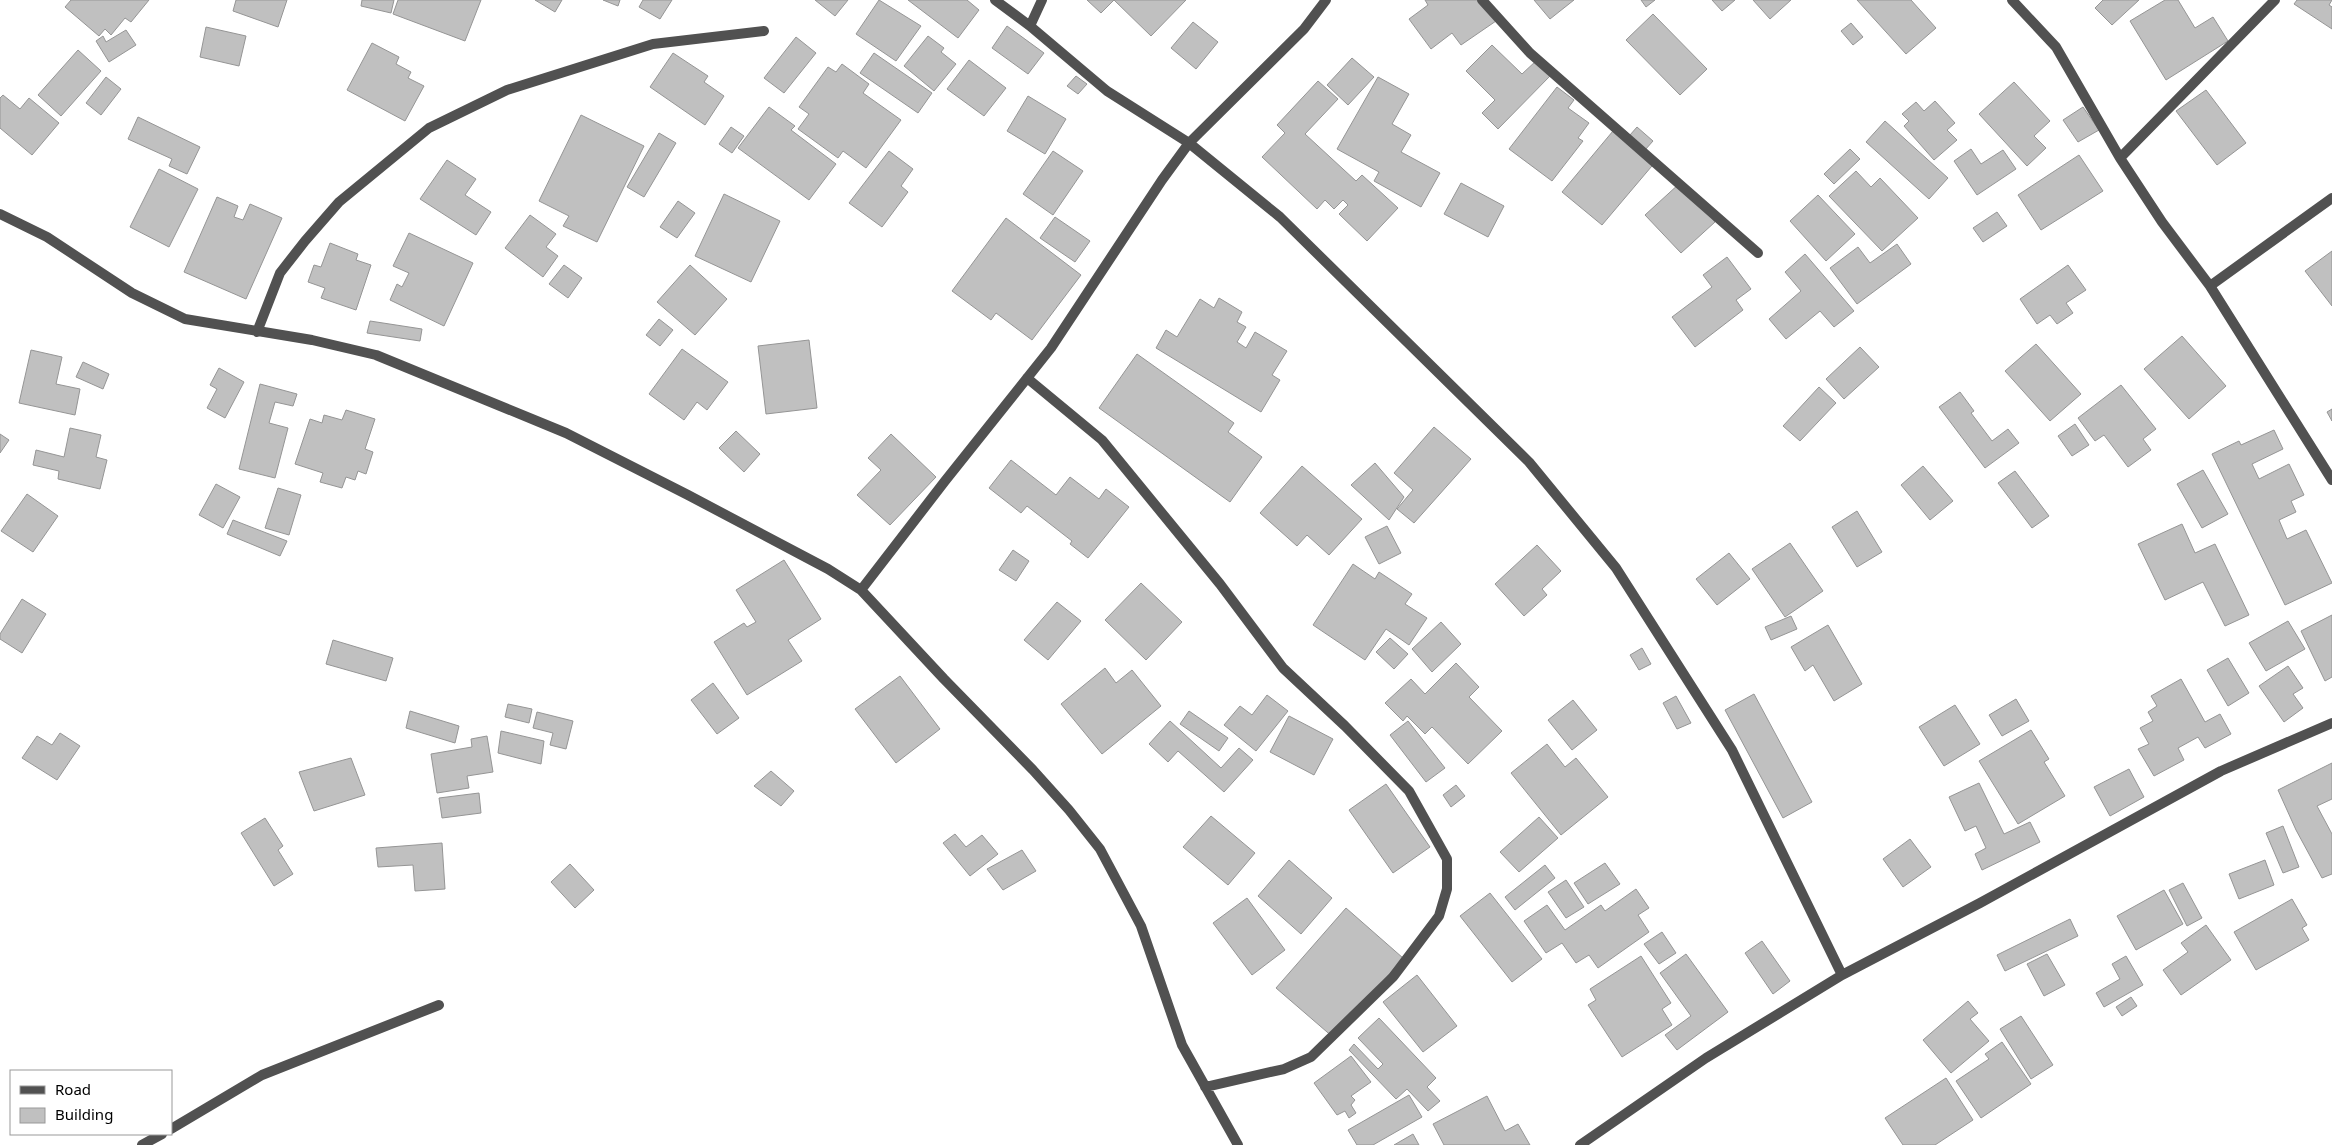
<svg xmlns="http://www.w3.org/2000/svg" width="2332" height="1145" viewBox="0 0 2332 1145" font-family="'Noto Sans',sans-serif">
  <rect width="100%" height="100%" fill="#fff"/>
  <!-- building -->
  <path fill="#c0c0c0" stroke="#959595" d="M71,0H149L131,22L125,18L111,35L105,29L99,36L65,7Z
    M236,0H287L278,27L233,11Z
    M362,0H394L391,13L361,6Z
    M398,0H481L465,41L393,14Z
    M535,0H562L555,12Z
    M603,0H620L618,6Z
    M643,0H672L660,19L639,7Z
    M815,0H848L835,16Z
    M879,0L921,26L896,61L856,34Z
    M908,0H967L979,10L958,38Z
    M1087,0H1186L1151,36L1114,0L1101,13Z
    M1425,0H1481L1496,21L1461,45L1452,33L1431,49L1409,19L1428,5Z
    M1534,0H1574L1550,19Z
    M1641,0H1655L1646,7Z
    M1712,0H1735L1722,11Z
    M1753,0H1791L1770,19Z
    M1857,0H1911L1936,28L1906,54Z
    M2103,0H2139L2112,25L2095,8Z
    M2165,0H2178L2195,28L2213,17L2228,41L2166,80L2130,21Z
    M2297,0H2332L2329,5L2332,7V29L2294,4Z
    M1653,14L1707,69L1680,95L1626,40Z
    M1193,22L1218,42L1196,69L1171,48Z
    M1851,23L1863,37L1853,45L1841,31Z
    M1007,26L1044,53L1028,74L992,48Z
    M206,27L246,36L239,66L200,57Z
    M126,30L136,45L109,62L96,41L103,36L106,42Z
    M928,36L944,48L941,52L956,64L934,91L904,66Z
    M796,37L816,53L784,93L764,78Z
    M372,43L399,57L396,64L411,72L408,78L424,86L405,121L347,90Z
    M1492,45L1522,74L1537,60L1551,75L1498,129L1482,113L1495,100L1466,71Z
    M78,50L101,71L61,116L38,95Z
    M673,53L708,76L704,82L724,96L705,125L650,87Z
    M874,53L932,93L918,113L860,73Z
    M1352,58L1374,77L1348,105L1327,85Z
    M969,60L1006,88L984,116L947,89Z
    M842,64L869,84L863,93L901,120L866,168L843,151L838,158L798,129L809,114L799,107L828,67L836,72Z
    M1076,76L1087,84L1078,94L1067,86Z
    M106,77L121,89L101,115L86,103Z
    M1378,77L1409,94L1392,124L1411,135L1401,152L1440,173L1421,207L1374,181L1379,172L1337,149Z
    M1318,81L1338,99L1305,134L1356,181L1362,175L1398,208L1367,241L1339,214L1348,205L1343,200L1334,209L1325,200L1317,209L1262,157L1285,133L1277,125Z
    M2014,82L2050,121L2034,136L2046,148L2027,166L1979,114Z
    M1557,87L1574,100L1568,108L1589,123L1578,138L1583,141L1552,181L1509,149Z
    M2206,90L2246,143L2217,165L2176,111Z
    M3,95L20,109L29,98L59,123L32,155L0,128V98Z
    M1028,96L1066,119L1045,154L1007,131Z
    M1935,101L1955,123L1947,130L1957,140L1934,160L1904,126L1909,121L1902,114L1916,102L1924,111Z
    M769,107L795,126L791,130L836,164L809,200L738,148Z
    M2083,107L2099,130L2078,142L2063,120Z
    M581,115L644,146L597,242L563,226L569,216L539,201Z
    M138,117L200,147L187,174L169,166L172,159L128,139Z
    M1885,121L1948,178L1929,199L1866,142Z
    M1618,125L1630,135L1637,127L1653,141L1645,150L1657,160L1602,225L1562,192Z
    M731,127L744,136L732,153L719,144Z
    M659,133L676,143L644,197L627,187Z
    M1850,149L1860,159L1834,184L1824,174Z
    M1971,149L1981,164L2003,150L2016,169L1977,195L1954,161Z
    M889,151L913,169L901,186L908,192L882,227L849,203Z
    M1053,151L1083,171L1053,215L1023,194Z
    M2079,155L2103,191L2041,230L2018,195Z
    M447,160L476,179L465,195L491,212L476,235L420,199Z
    M159,169L198,189L169,247L130,227Z
    M1856,171L1871,187L1880,178L1918,218L1882,251L1829,196Z
    M1461,183L1504,206L1488,237L1444,214Z
    M1680,183L1715,222L1681,253L1645,215Z
    M724,194L780,221L751,282L695,256Z
    M1818,195L1855,234L1826,261L1790,221Z
    M217,197L238,206L234,217L243,220L250,204L282,218L246,299L184,272Z
    M678,201L695,213L677,238L660,227Z
    M1997,212L2007,226L1983,242L1973,228Z
    M530,215L556,234L546,247L558,256L543,277L505,248Z
    M1055,217L1090,241L1075,262L1040,238Z
    M1006,218L1081,275L1032,340L996,313L991,320L952,291Z
    M409,233L473,263L444,326L390,300L397,284L402,287L409,273L393,266Z
    M330,243L358,254L356,260L371,265L356,310L321,298L325,288L308,282L314,265L321,267Z
    M1897,244L1911,264L1857,304L1830,268L1858,247L1870,263Z
    M2332,251V306L2305,271Z
    M1805,254L1854,311L1834,327L1820,311L1786,339L1769,319L1801,291L1785,272Z
    M1727,257L1751,289L1736,300L1743,310L1695,347L1672,317L1712,287L1703,275Z
    M564,265L582,278L568,298L549,284Z
    M690,265L727,299L695,335L657,302Z
    M2068,265L2086,290L2066,303L2073,313L2057,324L2050,315L2037,324L2020,299Z
    M1219,298L1242,312L1237,322L1246,327L1237,342L1246,348L1255,332L1287,351L1272,375L1280,380L1261,412L1156,348L1166,330L1177,337L1200,299L1214,308Z
    M659,319L673,330L660,346L646,335Z
    M370,321L422,329L420,341L367,333Z
    M2182,336L2226,386L2189,419L2144,369Z
    M809,340L817,408L766,414L758,346Z
    M2036,344L2081,394L2050,421L2005,371Z
    M1860,347L1879,367L1844,399L1826,379Z
    M682,349L728,382L707,410L697,402L684,420L649,394Z
    M31,350L62,357L56,384L80,389L75,415L19,403Z
    M1137,354L1234,423L1228,432L1262,457L1230,502L1099,408Z
    M83,362L109,374L103,389L76,377Z
    M219,368L244,382L225,418L207,408L217,389L210,385Z
    M260,384L297,394L293,406L275,402L269,423L288,428L275,478L239,469Z
    M2121,385L2156,429L2143,439L2151,450L2128,467L2104,435L2095,441L2078,418Z
    M1819,387L1836,403L1800,441L1783,426Z
    M1960,392L1974,411L1971,413L1992,441L2008,429L2019,443L1985,468L1939,407Z
    M2332,409V421L2327,412Z
    M346,410L375,419L365,449L373,452L366,474L358,471L355,480L346,477L342,488L320,482L323,473L295,464L310,419L322,423L324,415L342,420Z
    M2075,424L2089,445L2072,456L2058,436Z
    M1434,427L1471,459L1414,523L1397,509L1413,490L1394,473Z
    M70,428L101,435L96,457L107,460L100,489L58,479L59,471L33,465L36,450L64,457Z
    M2274,430L2283,449L2252,464L2259,479L2289,464L2304,495L2291,501L2296,512L2279,520L2287,539L2306,530L2332,583L2285,605L2212,454L2239,441L2241,445Z
    M736,431L760,454L744,472L719,448Z
    M0,434L9,440L0,453Z
    M891,434L936,477L890,525L857,495L881,470L868,458Z
    M1011,460L1056,495L1070,477L1099,499L1106,489L1129,507L1088,558L1070,544L1072,541L1027,506L1021,513L989,488Z
    M1375,463L1404,497L1389,520L1351,485Z
    M1302,466L1362,519L1329,555L1307,535L1297,546L1260,513Z
    M1923,466L1953,501L1930,520L1901,485Z
    M2203,470L2228,514L2202,528L2177,484Z
    M2015,471L2049,516L2032,528L1998,483Z
    M216,484L240,497L223,528L199,515Z
    M278,488L301,495L289,535L265,528Z
    M27,494L58,516L33,552L1,531Z
    M1857,511L1882,552L1857,567L1832,527Z
    M233,520L287,541L280,556L227,534Z
    M2182,524L2195,553L2215,544L2249,615L2225,626L2203,582L2165,600L2138,544Z
    M1387,526L1401,553L1379,564L1365,537Z
    M1790,543L1823,591L1785,617L1752,569Z
    M1537,545L1561,571L1542,589L1547,595L1524,616L1495,584Z
    M1013,550L1029,561L1016,581L999,570Z
    M1729,553L1750,579L1717,605L1696,579Z
    M784,560L821,619L788,640L802,661L747,695L714,642L744,623L747,627L756,622L736,590Z
    M1353,564L1375,579L1379,572L1412,594L1405,604L1427,618L1409,645L1386,629L1365,660L1313,625Z
    M1141,583L1182,622L1146,660L1105,620Z
    M22,599L46,614L22,653L0,639V634Z
    M1057,602L1081,621L1048,660L1024,640Z
    M2332,615V677L2325,681L2301,631Z
    M1791,616L1797,629L1771,640L1765,627Z
    M2288,621L2305,649L2266,671L2249,643Z
    M1441,622L1461,644L1432,672L1412,649Z
    M1828,625L1862,684L1834,701L1813,665L1805,671L1791,647Z
    M1390,638L1408,654L1394,669L1376,652Z
    M333,640L393,658L386,681L326,664Z
    M1642,648L1651,664L1639,670L1630,655Z
    M2228,658L2249,693L2228,706L2207,670Z
    M1456,663L1479,687L1469,697L1502,731L1468,764L1432,727L1425,734L1407,716L1403,721L1385,703L1411,679L1425,694Z
    M2288,666L2303,688L2293,694L2303,708L2284,722L2259,686Z
    M1105,668L1116,683L1132,670L1161,706L1102,754L1061,704Z
    M900,676L940,729L896,763L855,709Z
    M2181,679L2205,722L2220,714L2231,734L2205,748L2198,737L2178,748L2184,760L2154,776L2138,749L2149,744L2140,728L2153,721L2148,712L2157,706L2151,696Z
    M713,683L739,718L717,734L691,700Z
    M1754,694L1812,802L1783,818L1725,710Z
    M1267,695L1288,711L1256,751L1224,725L1240,706L1252,715Z
    M1676,696L1691,723L1677,729L1663,703Z
    M2016,699L2029,721L2002,736L1989,715Z
    M1573,700L1597,730L1572,750L1548,720Z
    M508,704L532,709L529,723L505,717Z
    M1955,705L1980,744L1944,766L1919,727Z
    M410,711L459,726L455,743L406,728Z
    M1189,711L1228,738L1219,751L1180,724Z
    M537,712L573,721L566,749L550,745L553,733L533,728Z
    M1289,716L1333,739L1314,775L1270,752Z
    M1170,721L1221,768L1239,748L1253,760L1224,792L1178,751L1168,762L1149,744Z
    M1408,721L1445,768L1426,782L1390,735Z
    M2031,730L2049,759L2044,762L2065,796L2018,824L1979,761Z
    M501,731L544,741L541,764L498,753Z
    M60,733L80,746L57,780L22,758L37,736L52,745Z
    M487,736L493,772L467,776L469,788L437,793L431,754L472,747L471,739Z
    M1547,744L1565,767L1576,758L1608,797L1561,835L1511,773Z
    M351,758L365,795L314,811L299,772Z
    M2332,763V799L2317,806L2332,834V874L2322,878L2296,830L2278,790Z
    M2129,769L2144,797L2110,816L2094,787Z
    M771,771L794,791L781,806L754,786Z
    M1979,783L2004,834L2030,822L2040,842L1982,870L1975,854L1986,848L1976,826L1965,831L1949,797Z
    M1386,784L1430,847L1393,873L1349,810Z
    M1456,785L1465,796L1451,807L1443,795Z
    M479,793L481,813L442,818L439,798Z
    M1211,816L1255,853L1228,885L1183,847Z
    M1539,817L1558,838L1519,872L1500,852Z
    M265,818L283,846L278,850L293,874L274,886L241,833Z
    M2283,826L2299,867L2283,873L2266,833Z
    M955,834L966,847L982,835L998,854L970,876L943,843Z
    M1910,839L1931,867L1903,887L1883,859Z
    M442,843L445,889L415,891L413,865L378,867L376,848Z
    M1022,850L1036,871L1003,890L987,869Z
    M1289,860L1332,898L1301,934L1258,896Z
    M2265,860L2274,885L2239,899L2229,874Z
    M1605,863L1620,884L1588,904L1574,883Z
    M570,864L594,890L575,908L551,882Z
    M1545,865L1555,878L1515,910L1505,897Z
    M1566,880L1584,907L1566,918L1548,892Z
    M2183,883L2202,918L2187,926L2169,890Z
    M1636,889L1649,908L1638,915L1649,932L1598,968L1589,955L1576,963L1562,943L1546,953L1524,921L1547,905L1565,930L1601,905L1605,911Z
    M2164,890L2183,924L2136,950L2117,916Z
    M1490,893L1542,959L1512,982L1460,916Z
    M1247,898L1285,950L1252,975L1213,923Z
    M2292,899L2307,925L2302,928L2309,940L2256,970L2234,932Z
    M1346,908L1403,958L1334,1038L1276,988Z
    M2070,919L2078,936L2005,971L1997,955Z
    M2206,925L2231,960L2181,995L2163,970L2188,952L2181,943Z
    M1662,932L1676,953L1659,964L1644,944Z
    M1762,941L1790,981L1773,994L1745,953Z
    M1686,954L1728,1012L1677,1050L1665,1035L1691,1016L1660,973Z
    M2047,954L2065,985L2044,996L2027,964Z
    M1641,956L1671,1003L1662,1009L1672,1025L1622,1057L1588,1005L1596,1000L1590,989Z
    M2126,956L2143,985L2104,1007L2096,993L2120,979L2112,964Z
    M1417,975L1457,1026L1423,1052L1383,1002Z
    M2131,997L2137,1006L2122,1016L2116,1007Z
    M1968,1001L1978,1013L1970,1019L1989,1041L1951,1073L1923,1040Z
    M2021,1016L2053,1065L2031,1079L2000,1029Z
    M1379,1018L1436,1078L1427,1087L1440,1101L1428,1111L1407,1089L1396,1099L1349,1050L1354,1044L1378,1069L1383,1064L1358,1038Z
    M2002,1042L2031,1084L1981,1118L1956,1081L1989,1059L1985,1054Z
    M1351,1056L1371,1082L1351,1096L1355,1100L1351,1105L1356,1113L1349,1118L1345,1111L1337,1115L1314,1083Z
    M1946,1078L1973,1120L1935,1145H1903L1885,1118Z
    M1409,1095L1422,1117L1373,1145H1357L1348,1130Z
    M1487,1096L1505,1131L1518,1124L1530,1145H1444L1433,1124Z
    M1413,1134L1419,1145H1394Z"/>
  <g fill="none" stroke-linecap="round" stroke-linejoin="round">
    <!-- street -->
    <path stroke="#515151" stroke-width="10" d="M995,0L1030,26L1107,91L1189,143L1280,217L1529,462L1616,568L1732,750L1842,975
      M1482,0L1530,53L1758,253
      M2012,0L2056,47L2120,158L2162,222L2210,286L2332,480
      M1030,26L1042,0
      M2120,158L2275,0
      M0,214L47,237L132,293L185,319L312,340L376,355L566,433L688,495L828,569L861,590L944,679L1033,770L1069,810L1100,849L1141,926L1182,1045L1238,1145
      M2210,286L2332,198
      M257,332L280,273L305,241L339,202L429,128L507,90L653,44L764,31
      M1027,378L1102,440L1220,584L1283,668L1345,726L1409,791L1447,859V889L1439,916L1393,977L1311,1057L1284,1069L1205,1087
      M861,590L945,481L1051,348L1162,180L1189,143L1304,29L1326,0
      M171,1129L262,1075L439,1005
      M142,1145L162,1134
      M1580,1145L1706,1058L1842,975L1980,903L2221,771L2332,723"/>
  </g>
  <!-- legend -->
  <rect x="10" y="1070" width="162" height="65" fill="#ffffff" stroke="#999999"/>
  <rect x="20" y="1086" width="25" height="8" fill="#515151" stroke="#999999"/>
  <text x="55" y="1095" font-size="15" fill="#000000">Road</text>
  <rect x="20" y="1108" width="25" height="15" fill="#c0c0c0" stroke="#999999"/>
  <text x="55" y="1120" font-size="15" fill="#000000">Building</text>
</svg>
